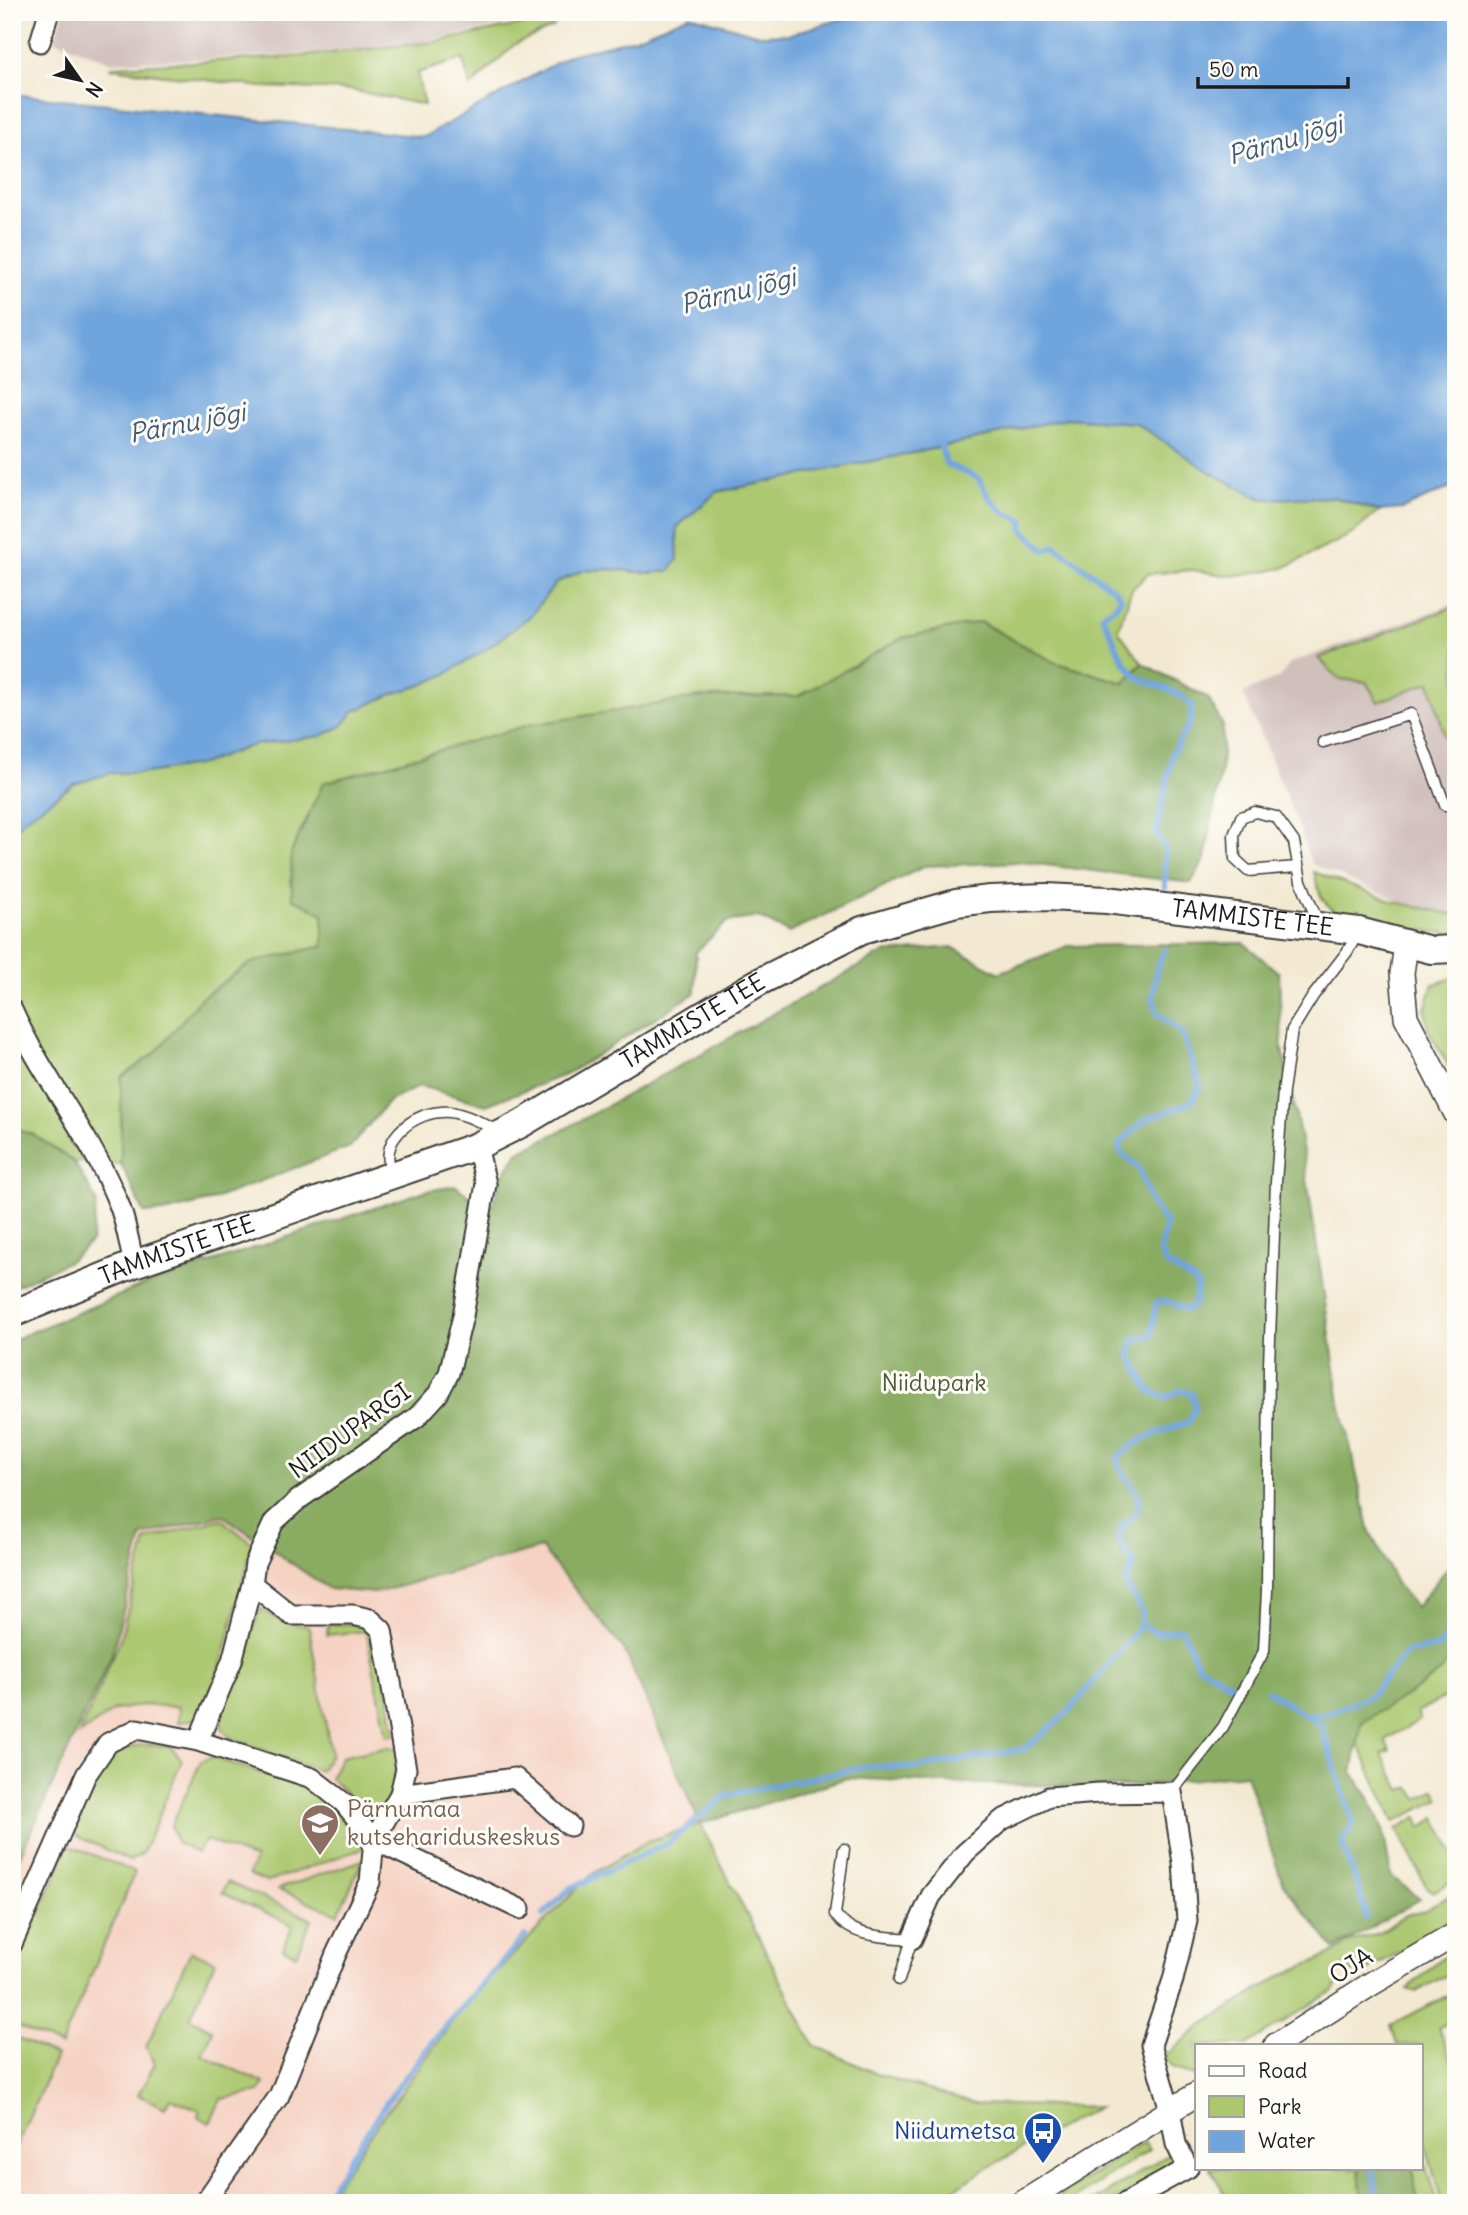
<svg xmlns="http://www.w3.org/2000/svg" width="1468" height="2215" viewBox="0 0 1468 2215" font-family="Delius,sans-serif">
  <rect width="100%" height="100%" fill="#fdfcf7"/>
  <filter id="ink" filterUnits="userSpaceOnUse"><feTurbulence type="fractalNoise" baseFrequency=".0143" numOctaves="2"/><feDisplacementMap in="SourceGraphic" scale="14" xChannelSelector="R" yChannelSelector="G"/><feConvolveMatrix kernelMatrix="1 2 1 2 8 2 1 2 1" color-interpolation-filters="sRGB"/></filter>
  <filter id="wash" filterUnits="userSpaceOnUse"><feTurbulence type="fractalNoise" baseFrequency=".00686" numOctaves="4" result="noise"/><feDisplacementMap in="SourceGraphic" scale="28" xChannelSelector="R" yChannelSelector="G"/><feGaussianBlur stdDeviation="1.57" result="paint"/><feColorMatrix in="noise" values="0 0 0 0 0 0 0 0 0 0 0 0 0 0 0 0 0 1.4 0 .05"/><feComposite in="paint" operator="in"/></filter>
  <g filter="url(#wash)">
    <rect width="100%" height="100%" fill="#f3e9d2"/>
    <!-- built -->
    <path fill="#f5d2c2" d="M222,1515L329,1589L375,1593L540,1548L624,1649L700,1824L648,1841L589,1876L464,2006L377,2125L324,2203H12V1873L112,1654L143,1536Z"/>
    <!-- industrial -->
    <path fill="#d1bfbd" d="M64,12H561L421,43L288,55L111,62L54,40Z
      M1456,603V921L1448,922L1312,864L1299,827L1243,693L1280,677L1290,663Z"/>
    <!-- green -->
    <path fill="#acc86f" stroke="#647246" stroke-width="2" d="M548,19L554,27L515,44L470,87L463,59L417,73L424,105L351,90L262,87L110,68L116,66L292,57L435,42Z
      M1067,418L1136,423L1213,474L1262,499L1333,497L1379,511L1352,534L1284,568L1231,576L1192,570L1148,574L1132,589L1118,630L1142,663L1124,683L1054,662L980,622L902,638L799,696L701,697L529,725L323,783L291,853L292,898L323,913V946L251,963L201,998L156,1052L121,1077V1164L74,1162L34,1135L12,1128V834L23,820L74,784L110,773H146L202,764L253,745L321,736L342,726L354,711L392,694L421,685L446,674L488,648L530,616L557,582L582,571L607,569L652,573L678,559L677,527L717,492L942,447Z
      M1456,606V777L1430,682L1378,702L1366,682L1339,679L1318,658Z
      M1314,872L1391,901L1456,915V933C1438,934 1344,919 1333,910C1319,900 1318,887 1314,872Z
      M1456,977V1079L1428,1030L1425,1009L1433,984Z
      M221,1519L253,1544C234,1602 229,1667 195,1719L178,1723L179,1707L145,1705L115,1710L79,1735L120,1640L146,1540Z
      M261,1609L279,1620L309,1627L331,1754L320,1771L235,1740C223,1733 220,1728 221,1714Z
      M328,1624H365L378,1634L395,1735L387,1736L366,1631L327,1635Z
      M1456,1648V1713L1447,1696L1417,1712L1420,1720L1385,1740L1390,1750L1382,1754L1401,1790L1410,1787L1418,1799L1435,1789L1440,1799L1394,1822L1357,1741L1362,1722L1421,1686L1440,1671Z
      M154,1744L171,1747L182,1760L143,1853L130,1861L77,1836L75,1831C86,1807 98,1762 122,1750C132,1745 143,1745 154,1744Z
      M388,1747L398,1749L400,1774L383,1812L377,1816L360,1807L330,1778L341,1757Z
      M211,1757L306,1787L320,1795L357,1835L364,1848L267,1882L249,1875L255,1859L206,1840L197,1853L177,1843L171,1826L201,1761Z
      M1417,1817L1421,1827L1436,1818L1456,1858V1879L1433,1892L1427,1888L1397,1829Z
      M700,1824L814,2045L879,2075L975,2104L1098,2107L996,2163L931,2203H324L377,2125L464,2006L589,1876L648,1841Z
      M69,1845L135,1872L61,2046L12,2024V1976Z
      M363,1860L338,1914L278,1889Z
      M227,1882L312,1919L296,1955L283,1949L293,1925L222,1893Z
      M1456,1892V1919L1363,1973L1350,1972L1345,1967L1336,1973L1337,1985L1333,1991L1246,2045H1197V2074L1193,2076L1174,2068L1163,2058L1205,2023L1283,1975L1330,1955L1350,1942L1379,1933L1409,1913L1423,1911Z
      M1456,1950V1970L1416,1992L1407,1989L1442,1958Z
      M191,1951L215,1961L190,2018L213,2030L202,2055L264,2083L259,2092L221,2099L210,2123L198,2116L200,2110L170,2098L165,2108L138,2095L155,2064L146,2047Z
      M1456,1991V2019L1438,2028L1456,2070V2203H1442L1421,2129V2045H1397L1391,2025Z
      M12,2036L56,2056L12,2156Z
      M1144,2142L1149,2150L1067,2203H1047Z
      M1421,2150L1437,2203H1417L1410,2168H1421Z
      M1171,2153L1175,2163L1168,2172L1108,2203H1090Z
      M1210,2168H1359L1362,2203H1230Z"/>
    <!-- forest -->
    <path fill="#89ac62" stroke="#52643f" stroke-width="2" d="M980,622L1054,662L1124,683L1142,663L1208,698L1223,726L1221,771L1205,859L1191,883L1021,862L925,866L789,933L758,917L727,922L696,952L695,993L567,1074L486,1105L420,1086L389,1101L350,1147L209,1201L164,1212L144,1213L121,1164V1078L156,1052L201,998L251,963L323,946V914L292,898L291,853L323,783L529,725L701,697L799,696L902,638Z
      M1244,943L1279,973L1282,1050L1301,1139L1340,1403L1370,1532L1397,1585L1416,1607L1456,1557V1648L1441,1671L1421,1686L1362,1722L1352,1772L1369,1798L1383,1829L1391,1876L1420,1899L1334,1949L1283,1884L1246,1774L1119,1787L944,1783L847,1778L700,1824L624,1649L541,1548L375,1593L329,1589L222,1515L142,1536L112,1654L12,1873V1340L144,1285L425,1191L456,1186L474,1200L493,1204L502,1176L518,1152L563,1130L883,953L952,947L999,973L1068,946Z
      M12,1128L34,1135L74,1162L97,1202L91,1242L69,1261L12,1288Z
      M1359,2168H1412L1418,2203H1362Z"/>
    <!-- water -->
    <path fill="#70a4dd" stroke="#46607c" stroke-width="2" d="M866,12H1456V485L1403,509L1379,511L1333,497L1262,499L1213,474L1136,423L1067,418L942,447L717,492L677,527L678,559L669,571L652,573L607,569L582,571L557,582L530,616L488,648L446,674L422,685L392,694L354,711L342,726L321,736L253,745L202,764L146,773H110L74,784L23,820L12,834V94L424,137L570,55L635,38L690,15L760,35L790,34Z"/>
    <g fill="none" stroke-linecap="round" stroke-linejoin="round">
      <!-- stream -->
      <path stroke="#70a4dd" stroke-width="6" d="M939,440L946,464L978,478L989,498L1005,513L1024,521L1022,529L1045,550L1055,546L1116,591L1121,598L1115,607L1102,615L1124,662L1137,677L1174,692L1192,705L1191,721L1173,752L1156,834L1165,848V887
        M1165,950L1157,967L1153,998L1157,1013L1182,1033L1200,1086L1192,1101L1175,1109L1146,1119L1119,1144L1120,1152L1139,1168L1151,1203L1166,1223L1160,1251L1167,1264L1194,1281L1197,1286L1195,1303L1187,1310L1166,1301L1156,1303L1151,1336L1134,1339L1130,1354L1149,1390L1165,1398L1181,1390L1193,1395L1195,1408L1189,1422C1163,1431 1135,1438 1117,1459C1125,1488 1160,1499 1121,1527L1119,1543L1134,1563L1125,1582L1142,1611L1141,1625L1157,1633L1182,1629L1198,1665L1236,1687
        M1268,1691L1321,1725L1353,1823L1342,1841C1349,1867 1363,1892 1366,1918
        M1307,1715L1328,1713L1370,1696L1407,1652L1439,1647L1456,1628
        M543,1915L571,1888L668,1843L727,1795L870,1766L914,1768L1025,1749L1068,1712L1141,1625
        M1373,2168L1378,2203
        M321,2203L387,2102L435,2038L525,1936"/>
    </g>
  </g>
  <g filter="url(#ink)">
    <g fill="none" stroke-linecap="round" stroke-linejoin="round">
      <defs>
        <path id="service" d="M1323,742L1411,714L1445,805L1456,803
          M1297,867L1248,871L1235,859L1234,835L1241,817L1255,812L1276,817L1294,842L1301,881L1318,922
          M393,1174C376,1143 410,1114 441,1112C459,1110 483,1123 498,1132
          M1172,1792L1223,1727L1264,1651L1267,1590L1269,1364L1276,1182L1283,1091L1292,1030L1313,996L1347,952L1357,935
          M844,1849L835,1914C851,1938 887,1937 912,1939L899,1980"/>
        <path id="minor" d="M40,42L49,12
          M12,1010C42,1077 90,1134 118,1202C126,1221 129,1244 134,1264
          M252,1584L291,1615H353L370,1619L382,1630L406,1769L400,1794L374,1840L520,1909
          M198,1741L232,1661L252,1584L255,1563L274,1522L298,1500L417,1417L438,1394L449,1373L463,1316L486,1184L477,1146
          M400,1794L515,1778L570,1826
          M912,1939L931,1896L965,1853L1002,1820L1049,1797L1099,1793L1172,1792L1183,1863L1187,1921L1173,1980L1151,2045L1170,2110L1176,2144L1188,2168L1125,2203
          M12,1944L86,1775L108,1743L137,1729L198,1741L312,1778L344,1803L374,1840L370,1882L336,1954L279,2096L204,2203"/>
        <path id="tertiary" d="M1406,945L1402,973L1406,1017L1456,1114
          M1276,2045L1371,1984L1456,1934
          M1022,2203L1197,2094"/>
        <g id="secondary">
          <path id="s1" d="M12,1314L134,1264L477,1146L521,1124L757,983L862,930L956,903L990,899L1046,897L1107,900L1359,931L1431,950L1456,949"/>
        </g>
      </defs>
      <!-- service casing -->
      <use href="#service" stroke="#3c3b37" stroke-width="13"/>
      <!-- minor casing -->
      <use href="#minor" stroke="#3c3b37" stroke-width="23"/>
      <!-- tertiary casing -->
      <use href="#tertiary" stroke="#3c3b37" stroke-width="26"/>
      <!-- secondary casing -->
      <use href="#secondary" stroke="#3c3b37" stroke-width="30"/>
      <!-- service -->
      <use href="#service" stroke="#fff" stroke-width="10"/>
      <!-- minor -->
      <use href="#minor" stroke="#fff" stroke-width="19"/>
      <!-- tertiary -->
      <use href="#tertiary" stroke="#fff" stroke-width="23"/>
      <!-- secondary -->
      <use href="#secondary" stroke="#fff" stroke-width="26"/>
    </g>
  </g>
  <!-- icons -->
  <defs>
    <symbol id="school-pin" viewBox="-11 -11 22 30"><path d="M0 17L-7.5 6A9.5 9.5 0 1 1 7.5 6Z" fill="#8d6e63" stroke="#fdfcf7"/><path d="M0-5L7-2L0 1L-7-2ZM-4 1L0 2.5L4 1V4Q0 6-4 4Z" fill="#fff"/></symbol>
    <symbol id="bus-pin" viewBox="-11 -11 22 30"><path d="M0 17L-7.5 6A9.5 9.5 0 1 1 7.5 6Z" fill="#1a4fb4" stroke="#fdfcf7"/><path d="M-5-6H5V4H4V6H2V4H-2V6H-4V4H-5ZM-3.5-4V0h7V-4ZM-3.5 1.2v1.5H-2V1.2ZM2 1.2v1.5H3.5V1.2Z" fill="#fff"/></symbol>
  </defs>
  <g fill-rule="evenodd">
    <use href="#school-pin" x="298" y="1801" width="44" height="60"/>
    <use href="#bus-pin" x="1021" y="2109" width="44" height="60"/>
  </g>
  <g text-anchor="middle" stroke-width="6" stroke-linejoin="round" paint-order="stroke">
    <!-- street labels -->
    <g font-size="24" fill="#1c1c1c" stroke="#fdfcf7">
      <text dy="8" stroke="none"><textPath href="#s1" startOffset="1332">TAMMISTE TEE</textPath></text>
      <text dy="8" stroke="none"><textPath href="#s1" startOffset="744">TAMMISTE TEE</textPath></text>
      <text dy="8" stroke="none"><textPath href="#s1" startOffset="177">TAMMISTE TEE</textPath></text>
      <text transform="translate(350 1431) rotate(-36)" y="8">NIIDUPARGI</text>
      <text transform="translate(1351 1966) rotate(-32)" y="8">OJA</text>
    </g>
    <!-- park labels -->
    <g font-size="24" fill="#4e5839" stroke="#fdfcf7">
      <text x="934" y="1391">Niidupark</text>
    </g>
    <!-- education labels -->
    <g font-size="24" fill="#785e54" stroke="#fdfcf7" text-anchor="start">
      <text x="347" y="1817">Pärnumaa<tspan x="347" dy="28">kutsehariduskeskus</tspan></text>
    </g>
    <!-- transit labels -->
    <g font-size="24" fill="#164399" stroke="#fdfcf7" text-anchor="end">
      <text x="1016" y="2139">Niidumetsa</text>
    </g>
    <!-- water labels -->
    <g font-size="26" font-style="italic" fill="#425973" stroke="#fdfcf7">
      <text transform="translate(1285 140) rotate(-16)" y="9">Pärnu jõgi</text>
      <text transform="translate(738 291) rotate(-14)" y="9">Pärnu jõgi</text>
      <text transform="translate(187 423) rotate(-11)" y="9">Pärnu jõgi</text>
    </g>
  </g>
  <!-- margin -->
  <rect width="1468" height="2215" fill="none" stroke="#fdfcf7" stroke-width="42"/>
  <!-- legend -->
  <rect x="1195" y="2044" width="228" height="126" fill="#fdfcf7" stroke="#a3a29f" stroke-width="2"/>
  <rect x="1209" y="2066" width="35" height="10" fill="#ffffff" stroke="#a3a29f" stroke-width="2"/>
  <text x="1258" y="2078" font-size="21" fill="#1c1c1c">Road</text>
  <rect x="1209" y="2096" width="35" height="21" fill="#acc86f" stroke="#a3a29f" stroke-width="2"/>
  <text x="1258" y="2114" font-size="21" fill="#1c1c1c">Park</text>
  <rect x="1209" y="2131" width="35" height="21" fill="#70a4dd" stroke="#a3a29f" stroke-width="2"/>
  <text x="1258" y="2148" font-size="21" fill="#1c1c1c">Water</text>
  <!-- north arrow -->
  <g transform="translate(80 80) rotate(124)" stroke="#fdfcf7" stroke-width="5" paint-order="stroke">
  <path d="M0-5L12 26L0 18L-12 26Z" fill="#1c1c1c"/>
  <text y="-10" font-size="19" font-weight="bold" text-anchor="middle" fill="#1c1c1c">N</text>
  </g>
  <!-- scale -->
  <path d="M1198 77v10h150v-10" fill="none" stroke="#1c1c1c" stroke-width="3.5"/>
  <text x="1209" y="77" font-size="21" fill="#1c1c1c" stroke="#fdfcf7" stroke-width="5" paint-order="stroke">50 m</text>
</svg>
